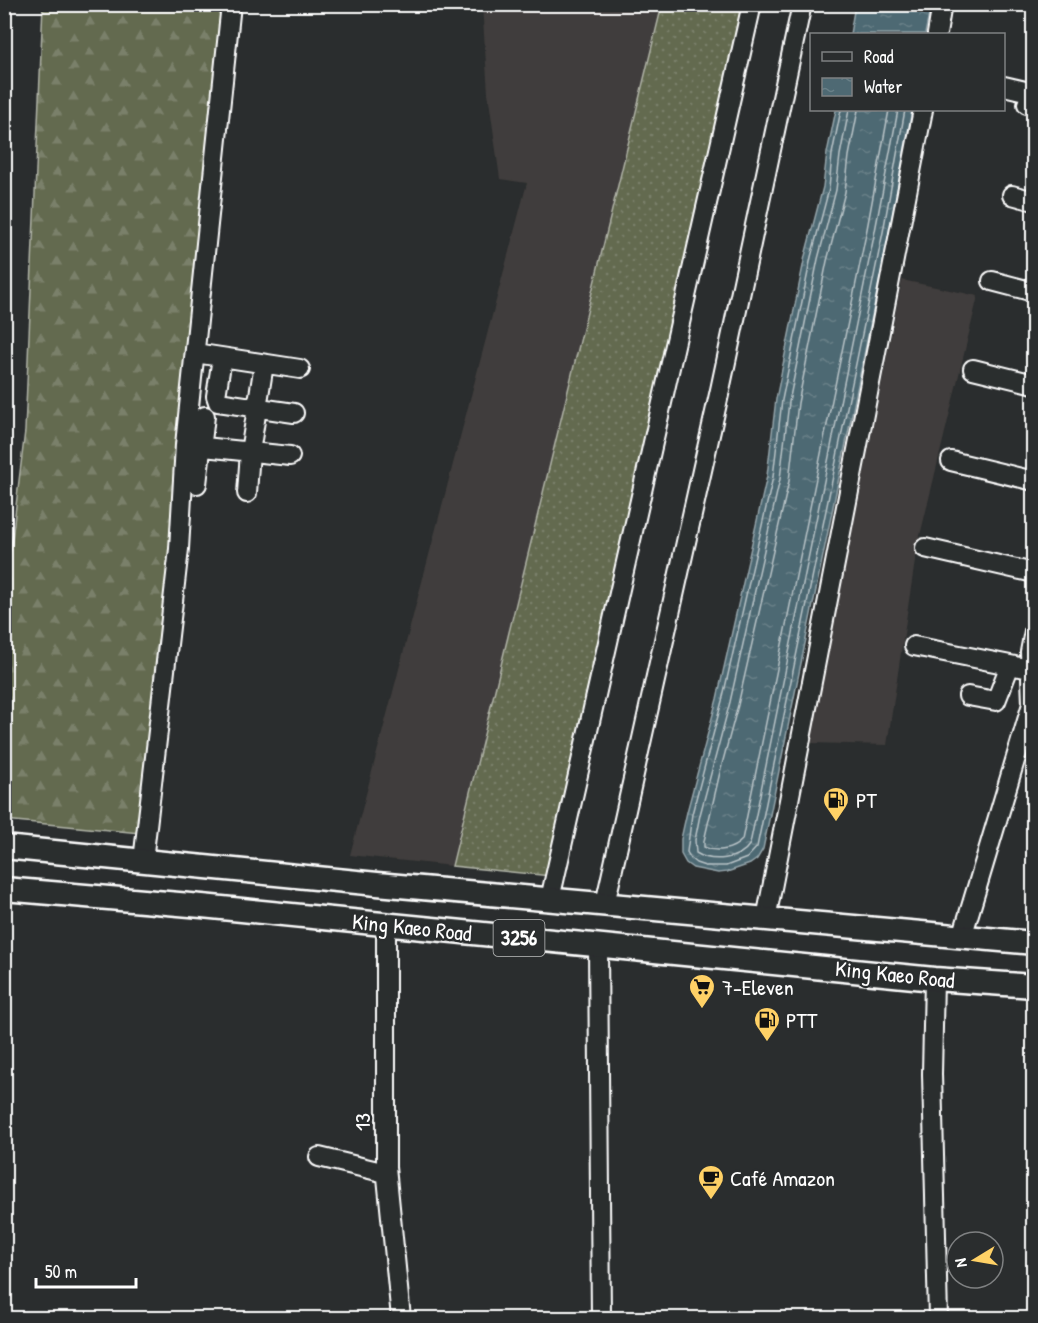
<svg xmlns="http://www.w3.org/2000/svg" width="1038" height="1323" viewBox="0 0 1038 1323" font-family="'Patrick Hand',sans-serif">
  <defs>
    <pattern id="grass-dots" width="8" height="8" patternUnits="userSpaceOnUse" patternTransform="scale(1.5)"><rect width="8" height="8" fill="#636a50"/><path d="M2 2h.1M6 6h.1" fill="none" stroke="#7a806a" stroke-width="1.8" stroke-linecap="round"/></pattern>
    <pattern id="forest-firs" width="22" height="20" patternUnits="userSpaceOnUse" patternTransform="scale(1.5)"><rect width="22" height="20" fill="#636a50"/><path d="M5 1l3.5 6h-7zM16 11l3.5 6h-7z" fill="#7a806a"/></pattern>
    <pattern id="water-ripples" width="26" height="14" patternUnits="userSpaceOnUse" patternTransform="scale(1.5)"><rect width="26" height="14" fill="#4e6973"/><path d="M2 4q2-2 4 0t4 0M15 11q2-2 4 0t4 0" fill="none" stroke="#698088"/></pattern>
  </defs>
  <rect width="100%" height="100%" fill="#2a2d2e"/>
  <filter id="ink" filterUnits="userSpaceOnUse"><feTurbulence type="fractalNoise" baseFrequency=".0167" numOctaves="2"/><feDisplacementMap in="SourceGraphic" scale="12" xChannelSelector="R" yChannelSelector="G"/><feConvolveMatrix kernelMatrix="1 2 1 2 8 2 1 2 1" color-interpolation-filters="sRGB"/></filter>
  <g filter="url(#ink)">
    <!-- built -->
    <path fill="#403d3c" d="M482,5H662L452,866L350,855L527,183L500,179L488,93Z
      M902,280L978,296L917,548L887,745L810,743Z"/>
    <!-- grass -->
    <path fill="url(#grass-dots)" stroke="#b1b4a8" stroke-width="1.5" d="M662,5H748L551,876L452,866Z"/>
    <!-- forest -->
    <path fill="url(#forest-firs)" stroke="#b1b4a8" stroke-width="1.5" d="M43,5H226L140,833L5,820L4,606L25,431Z"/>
    <!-- water -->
    <path fill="url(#water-ripples)" stroke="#95a5ab" stroke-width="1.5" d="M855,5H931L925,34H850Z
      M836,110H912L889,233L763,849L757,859L750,864L727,872L718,873L693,868L686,863L681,854V839L687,812L717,699L767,476L776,399L805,256L823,187L827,153Z"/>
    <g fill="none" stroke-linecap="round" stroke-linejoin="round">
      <!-- shore -->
      <path stroke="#b8c3c7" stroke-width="1.5" d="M841,110L832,154L829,189L811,257L782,400L773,477L722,701L692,814L687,852L691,859L696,863L705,866H726L747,858L757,847L883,232L905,110
        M849,110L840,155L836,190L818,259L789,402L780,479L730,702L700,815L695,840L696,853C712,863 740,860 750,844L875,231L898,110
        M858,110L849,156L845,192L827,261L798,403L789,481L738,705L721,768L704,841V847C716,853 733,850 742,840L867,229L889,110"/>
      <defs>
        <path id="minor" d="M937,34L942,4
          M1004,86L1034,93
          M1027,104L1034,106
          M1012,195L1034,201
          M992,281L1034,292
          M195,353L300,369
          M222,358L216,396L218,402L294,413
          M973,369L1034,384
          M185,445L290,456
          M951,461L1034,481
          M197,484L205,416
          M247,493L250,452L264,364
          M925,548L1034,573
          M914,646L1030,669
          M968,696L996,701L1010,665
          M143,861L179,549L185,445L231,4
          M550,899L752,4
          M605,904L720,390L802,4
          M766,919L923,110
          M386,925V1167L401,1318
          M962,937L1032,704L1030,652L1034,631
          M598,946L601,1318
          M934,979L932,1074L938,1318
          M319,1157L386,1173"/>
        <path id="major" d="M4,847L377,884L1034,943
          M4,889L202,906L934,979L1034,986"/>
      </defs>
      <!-- minor casing -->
      <use href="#minor" stroke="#fff" stroke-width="22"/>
      <!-- major casing -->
      <use href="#major" stroke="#fff" stroke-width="27"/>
      <!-- minor -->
      <use href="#minor" stroke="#2a2d2e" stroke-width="18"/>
      <!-- major -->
      <use href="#major" stroke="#2a2d2e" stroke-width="22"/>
    </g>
  </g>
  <!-- icons -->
  <defs>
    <symbol id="fuel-pin" viewBox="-11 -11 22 30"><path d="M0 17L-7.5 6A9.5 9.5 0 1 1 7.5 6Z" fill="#ffd166" stroke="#2a2d2e"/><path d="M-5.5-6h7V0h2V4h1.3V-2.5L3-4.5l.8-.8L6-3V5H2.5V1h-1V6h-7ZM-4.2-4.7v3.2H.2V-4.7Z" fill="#111"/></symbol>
    <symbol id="supermarket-pin" viewBox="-11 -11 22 30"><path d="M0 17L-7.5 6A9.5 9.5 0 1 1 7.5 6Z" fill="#ffd166" stroke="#2a2d2e"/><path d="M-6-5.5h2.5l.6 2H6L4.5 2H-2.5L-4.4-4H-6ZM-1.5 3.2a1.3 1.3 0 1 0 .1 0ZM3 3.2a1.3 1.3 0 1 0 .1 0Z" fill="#111"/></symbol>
    <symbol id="cafe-pin" viewBox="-11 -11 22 30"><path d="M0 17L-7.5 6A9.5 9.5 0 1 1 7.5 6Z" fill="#ffd166" stroke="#2a2d2e"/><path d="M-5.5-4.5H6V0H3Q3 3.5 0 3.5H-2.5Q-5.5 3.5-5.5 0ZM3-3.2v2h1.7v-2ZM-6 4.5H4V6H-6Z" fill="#111"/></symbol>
  </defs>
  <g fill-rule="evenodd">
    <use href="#fuel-pin" x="821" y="785" width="30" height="40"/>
    <use href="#supermarket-pin" x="687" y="972" width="30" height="40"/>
    <use href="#fuel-pin" x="752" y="1005" width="30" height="40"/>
    <use href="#cafe-pin" x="696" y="1163" width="30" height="40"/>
  </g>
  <g text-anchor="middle" stroke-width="4.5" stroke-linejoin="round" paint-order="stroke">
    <!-- shield labels -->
    <rect fill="#2a2d2e" stroke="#bfc0c0" stroke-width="1.5" x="493.5" y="920" width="51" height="36" rx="4.5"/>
    <g font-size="21" font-weight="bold" fill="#fff">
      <text x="519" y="945">3256</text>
    </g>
    <!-- poi labels -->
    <g font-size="22" fill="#fff" stroke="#2a2d2e" text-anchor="start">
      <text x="856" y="808">PT</text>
      <text x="722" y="995">7-Eleven</text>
      <text x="786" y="1028">PTT</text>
      <text x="730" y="1186">Café Amazon</text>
    </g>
    <!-- street labels -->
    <g font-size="22" fill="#fff" stroke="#2a2d2e">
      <text transform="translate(412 927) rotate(6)" y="8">King Kaeo Road</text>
      <text transform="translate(895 974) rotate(6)" y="8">King Kaeo Road</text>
      <text transform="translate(362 1122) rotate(-90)" y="8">13</text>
    </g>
  </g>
  <!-- margin -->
  <rect width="1038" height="1323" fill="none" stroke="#2a2d2e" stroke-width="24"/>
  <rect x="12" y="12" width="1014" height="1299" fill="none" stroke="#fff" stroke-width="2" filter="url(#ink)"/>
  <!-- legend -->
  <rect x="810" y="33" width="195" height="78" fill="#2a2d2e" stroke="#7f8182" stroke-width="1.5"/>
  <rect x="822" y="52" width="30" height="9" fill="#2a2d2e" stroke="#7f8182" stroke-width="1.5"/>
  <text x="864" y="63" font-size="18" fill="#ffffff">Road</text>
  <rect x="822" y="78" width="30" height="18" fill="url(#water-ripples)" stroke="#7f8182" stroke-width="1.5"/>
  <text x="864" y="93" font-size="18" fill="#ffffff">Water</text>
  <!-- north arrow -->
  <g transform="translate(975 1260) rotate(259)"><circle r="28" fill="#2a2d2e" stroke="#7f8182" stroke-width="1.5"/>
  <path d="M0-4.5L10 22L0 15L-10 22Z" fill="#ffd166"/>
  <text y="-9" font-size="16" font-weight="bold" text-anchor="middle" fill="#ffffff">N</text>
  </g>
  <!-- scale -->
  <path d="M36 1278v9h100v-9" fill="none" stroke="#ffffff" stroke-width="3"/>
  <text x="45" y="1278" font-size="18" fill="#ffffff" stroke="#2a2d2e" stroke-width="4.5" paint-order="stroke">50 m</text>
</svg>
